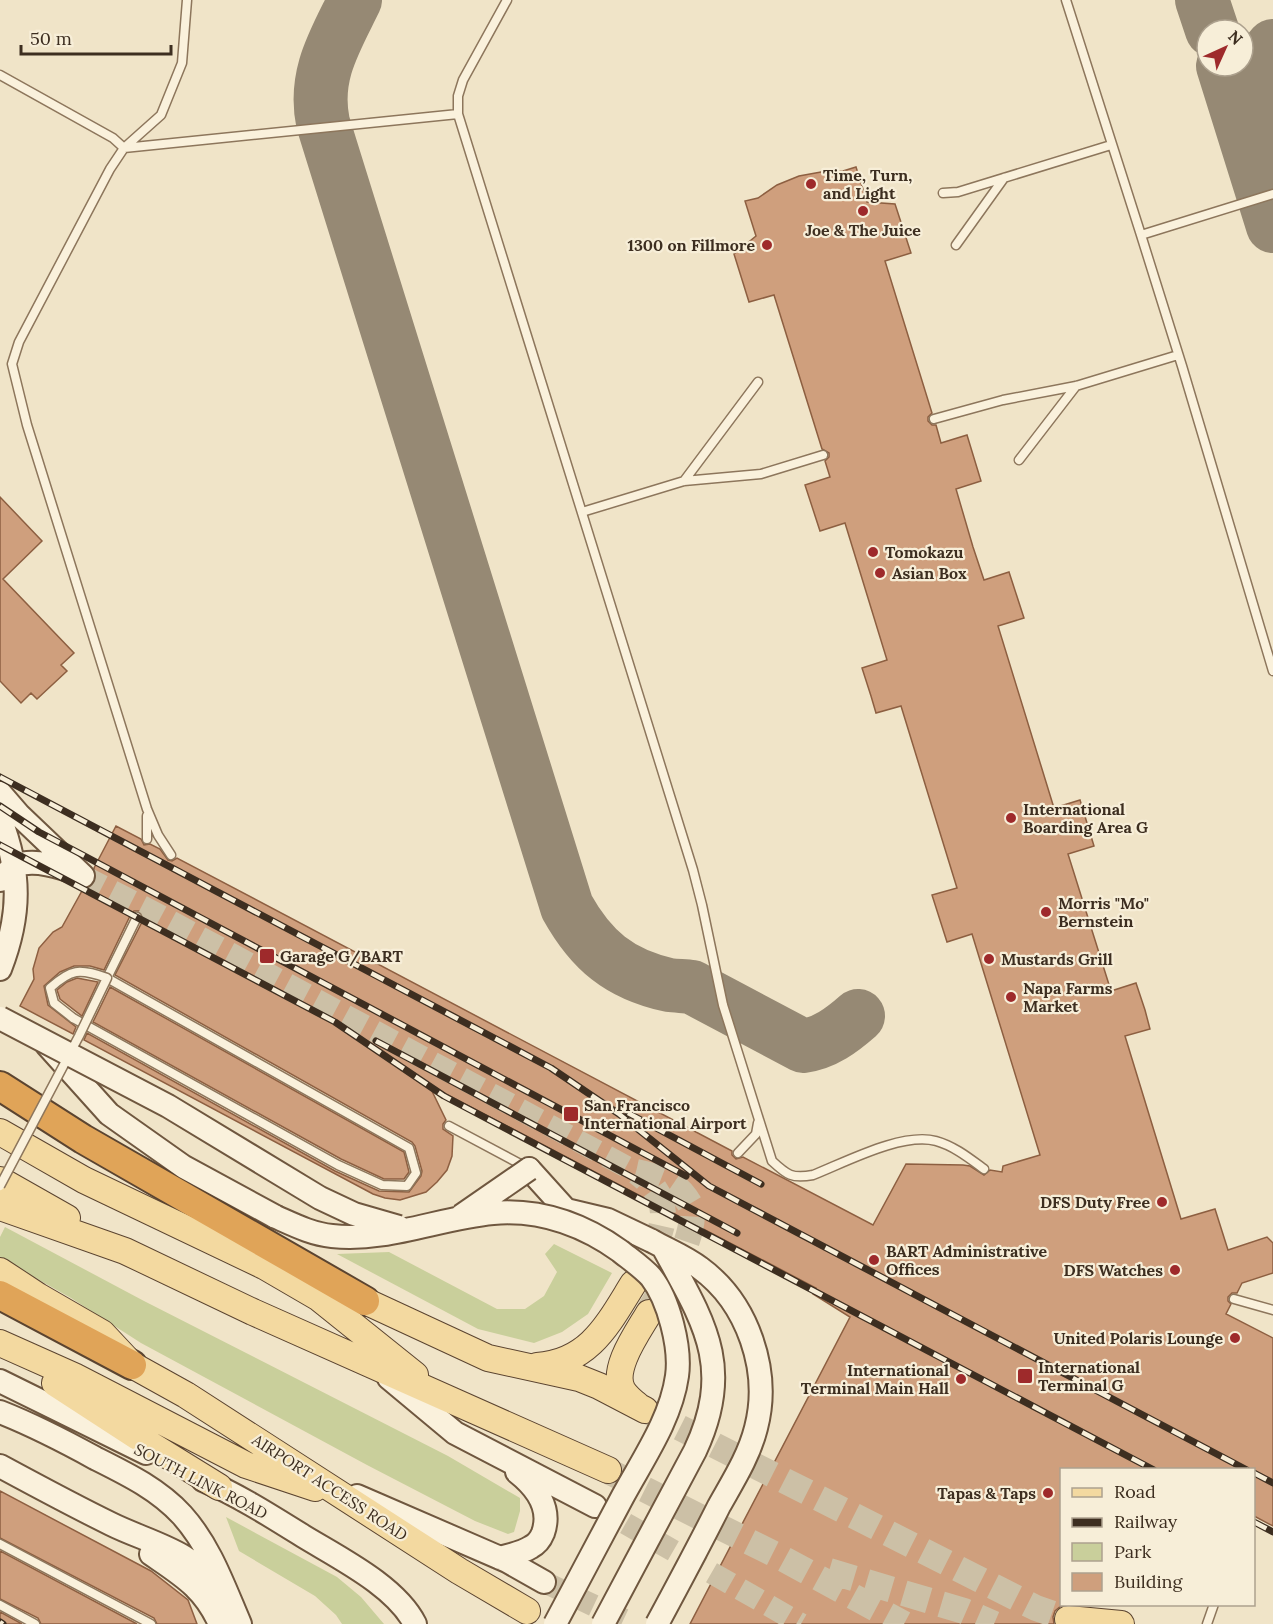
<svg xmlns="http://www.w3.org/2000/svg" width="1273" height="1624" viewBox="0 0 1273 1624" font-family="Lora,serif">
  <rect width="100%" height="100%" fill="#f0e4c8"/>
  <!-- green -->
  <path fill="#c9cf9b" d="M5,1227L144,1301L448,1456L520,1498V1511L514,1532L508,1534L475,1521L367,1465L141,1343L71,1298L0,1258V1237Z
    M554,1244L612,1273L588,1314L562,1332L534,1343L478,1329L337,1254L389,1252L497,1309H525L544,1296L557,1272L545,1254Z
    M226,1517L337,1577L361,1597L384,1624H342L336,1615L315,1596L239,1551Z"/>
  <g fill="none" stroke-linecap="round" stroke-linejoin="round">
    <!-- taxiway -->
    <path stroke="#968974" stroke-width="54" d="M355,0C335,41 313,75 323,123L567,907C591,950 619,974 669,985C677,986 685,986 692,987L803,1046C825,1043 842,1030 858,1016
      M1202,0L1212,30
      M1223,66L1273,226
      M1248,132C1245,100 1251,70 1273,46"/>
  </g>
  <!-- building -->
  <path fill="#cf9f7d" stroke="#8d5f41" stroke-width="1.5" d="M856,167L867,202L895,204L911,253L885,261L932,413L928,417V421L932,425H936L941,443L967,435L981,481L956,489L973,547L984,580L1009,572L1024,618L998,626L1054,808L1080,800L1094,846L1068,854L1111,991L1136,983L1145,1010L1150,1029L1125,1036L1181,1219L1215,1209L1228,1250L1267,1237L1273,1243V1273L1242,1283L1237,1293H1232L1228,1297V1301L1231,1304L1226,1314L1273,1338V1526L1254,1516V1470H1062V1605H1066L1061,1606L1055,1611L1053,1617L1054,1624H690L850,1317L813,1294L816,1288L429,1085L446,1120L443,1124V1129L453,1136L452,1156L447,1170L437,1182L426,1192L400,1200L385,1198L373,1194L84,1040L87,1033L335,1171L379,1191L409,1192L421,1176L422,1171L415,1146L412,1142L115,975L143,920V914L139,911H134L131,914L104,970L90,966H74L60,972L44,986L48,1005L76,1027L73,1034L20,1006L34,979L33,969L39,948L53,932L62,927L83,889L93,885L96,879L94,868L116,826L141,839L144,845L150,844L160,849L168,860L172,861L177,858L732,1151V1155L736,1159L743,1157L873,1225L906,1164L963,1165L970,1166L984,1175L990,1170L1002,1172L1003,1166L1040,1155L972,934L947,942L932,895L957,888L901,706L876,713L871,696L862,668L887,660L845,523L820,531L805,485L830,477L825,461L829,457V453L822,449L774,295L749,302L734,254L756,236L745,201L758,198L777,185L799,176L821,172L843,171Z
    M0,497L42,541L3,579L74,653L61,665L67,671L37,699L31,693L21,703L0,681Z
    M77,978L98,982L82,1016L60,999L57,990L67,982Z
    M110,987L404,1152L409,1172L404,1179H384L341,1159L93,1022Z
    M0,1491L151,1571L188,1600L197,1624H157L154,1618L0,1538Z
    M0,1551L137,1624H41L38,1618L0,1599Z
    M0,1612L22,1624H0Z"/>
  <g fill="none" stroke-linecap="round" stroke-linejoin="round">
    <!-- secondary-tunnel -->
    <path stroke="#ccc0a6" stroke-width="22" stroke-dasharray="22 11" stroke-linecap="butt" d="M83,876L159,915L636,1172
      M597,1507L801,1624
      M544,1582L633,1624"/>
    <!-- primary-tunnel -->
    <path stroke="#ccc0a6" stroke-width="26" stroke-dasharray="26 13" stroke-linecap="butt" d="M636,1172C663,1178 678,1182 692,1208C694,1245 667,1280 649,1311
      M633,1284C656,1243 685,1207 637,1172
      M645,1410L1036,1608L1068,1619
      M610,1472L780,1557L904,1624
      M829,1571L964,1611L994,1624"/>
    <defs>
      <path id="lane" d="M507,0L463,80L458,96V114L693,870L702,905L723,1005L772,1161C787,1175 792,1179 813,1175C846,1162 902,1132 936,1141C954,1146 969,1158 984,1169
        M1066,0L1141,235L1273,194
        M0,75L113,138L124,148L458,114
        M943,193L958,192L1111,145
        M1141,235L1182,366L1273,671
        M956,245L1004,178
        M934,419L1003,400L1076,386L1178,355
        M1019,460L1076,386
        M684,481L758,382
        M582,512L684,481L761,474L823,455
        M147,816V839
        M171,855L158,835L147,809L27,425L12,364L19,342L110,169L124,148L161,115L182,63L187,0
        M73,1018L338,1165L382,1185L407,1186L416,1173L409,1148L107,978L137,917
        M449,1126L526,1167
        M738,1153L756,1134L758,1123
        M1234,1299L1273,1310
        M0,1544L151,1624
        M0,1605L35,1624
        M1207,1624L1214,1604"/>
      <path id="secondary" d="M0,793L19,815L83,876
        M0,818C21,872 21,915 0,969
        M0,880C4,876 10,868 15,866C33,858 62,867 79,874
        M47,1045L109,1114L184,1167L276,1217
        M529,1169L566,1210L608,1220L652,1241
        M389,1378L455,1433L595,1506
        M0,1381L146,1453
        M0,1412C33,1425 64,1441 95,1458C127,1474 158,1489 182,1515C210,1546 224,1587 240,1624
        M0,1466C37,1486 74,1506 111,1524C147,1542 195,1551 216,1588
        M203,1480C238,1495 271,1516 303,1536C339,1558 396,1586 415,1624
        M357,1496L507,1561L544,1582
        M151,1554C183,1576 204,1588 220,1624
        M500,1558C510,1555 522,1553 531,1547C537,1544 541,1538 543,1533C552,1508 536,1487 517,1472"/>
      <path id="primary" d="M0,1132L84,1180L264,1266L319,1298L415,1375
        M0,1180L67,1218
        M0,1207L125,1251L253,1312L608,1470
        M0,1271L38,1296L102,1333L132,1365L186,1395L459,1571L527,1611
        M347,1295L365,1301L488,1358L579,1378L599,1386L645,1410
        M0,1343L74,1376L246,1465L315,1488
        M537,1366C590,1362 608,1324 633,1284
        M55,1383L138,1437L219,1487
        M637,1405C632,1401 627,1397 623,1391C610,1370 638,1332 649,1313
        M1068,1619L1121,1624"/>
      <path id="highway" d="M0,1086L83,1139L365,1301
        M0,1295L132,1365"/>
    </defs>
    <!-- lane casing -->
    <use href="#lane" stroke="#8d765c" stroke-width="11"/>
    <!-- secondary casing -->
    <use href="#secondary" stroke="#6f573f" stroke-width="26"/>
    <!-- primary casing -->
    <use href="#primary" stroke="#5b4430" stroke-width="28"/>
    <!-- highway casing -->
    <use href="#highway" stroke="#5b4430" stroke-width="32"/>
    <!-- lane -->
    <use href="#lane" stroke="#faf1dc" stroke-width="8"/>
    <!-- secondary -->
    <use href="#secondary" stroke="#faf1dc" stroke-width="22"/>
    <!-- primary -->
    <use href="#primary" stroke="#f3d9a0" stroke-width="26"/>
    <!-- highway -->
    <use href="#highway" stroke="#e0a458" stroke-width="28"/>
    <defs>
      <path id="rail" d="M0,777L551,1068L619,1114L709,1186L1247,1470
        M0,806L39,832L77,852L686,1176
        M0,845L335,1022L444,1096L1154,1470
        M376,1041L737,1233
        M628,1113L761,1184
        M1254,1473L1273,1483
        M1254,1522L1273,1532
        M0,1622L3,1624"/>
    </defs>
    <!-- rail casing -->
    <use href="#rail" stroke="#3d2e20" stroke-width="7"/>
    <!-- rail -->
    <use href="#rail" stroke="#f7eed8" stroke-width="4.5" stroke-dasharray="14" stroke-linecap="butt"/>
    <defs>
      <path id="lane-bridge" d="M0,1186L79,1036L107,978C79,968 71,969 50,988L54,1003L73,1018"/>
      <path id="secondary-bridge" d="M0,1018L168,1106L320,1198L354,1214L399,1227
        M461,1216L529,1169
        M276,1217C294,1225 312,1234 332,1236C387,1242 439,1218 493,1213C540,1209 582,1224 620,1251C630,1259 643,1268 651,1277C669,1300 681,1348 677,1376C671,1419 643,1459 623,1496C600,1539 578,1581 555,1624
        M652,1241C668,1250 686,1257 700,1268C748,1303 771,1371 756,1428C749,1456 733,1481 719,1506C699,1546 678,1585 657,1624
        M603,1624L695,1451C735,1366 703,1321 663,1247"/>
    </defs>
    <!-- lane-bridge casing -->
    <use href="#lane-bridge" stroke="#8d765c" stroke-width="11" stroke-linecap="butt"/>
    <!-- secondary-bridge casing -->
    <use href="#secondary-bridge" stroke="#6f573f" stroke-width="26" stroke-linecap="butt"/>
    <!-- lane-bridge -->
    <use href="#lane-bridge" stroke="#faf1dc" stroke-width="8"/>
    <!-- secondary-bridge -->
    <use href="#secondary-bridge" stroke="#faf1dc" stroke-width="22"/>
  </g>
  <!-- markers -->
  <g fill="#9e2a2b" stroke="#f7eed8" stroke-width="2">
    <circle cx="811" cy="184" r="6"/>
    <circle cx="863" cy="211" r="6"/>
    <circle cx="767" cy="245" r="6"/>
    <circle cx="873" cy="552" r="6"/>
    <circle cx="880" cy="573" r="6"/>
    <circle cx="1011" cy="818" r="6"/>
    <circle cx="1046" cy="912" r="6"/>
    <rect x="259" y="948" width="16" height="16" rx="3"/>
    <circle cx="989" cy="959" r="6"/>
    <circle cx="1011" cy="997" r="6"/>
    <rect x="563" y="1106" width="16" height="16" rx="3"/>
    <circle cx="1162" cy="1202" r="6"/>
    <circle cx="874" cy="1260" r="6"/>
    <circle cx="1175" cy="1270" r="6"/>
    <circle cx="1235" cy="1338" r="6"/>
    <rect x="1017" y="1368" width="16" height="16" rx="3"/>
    <circle cx="961" cy="1379" r="6"/>
    <circle cx="1048" cy="1493" r="6"/>
  </g>
  <g text-anchor="middle" stroke-width="4.5" stroke-linejoin="round" paint-order="stroke">
    <!-- poi labels -->
    <g font-size="16" font-weight="bold" fill="#3d2e20" stroke="#f7eed8" text-anchor="start">
      <text x="823" y="181">Time, Turn,<tspan x="823" dy="18">and Light</tspan></text>
      <text x="863" y="236" text-anchor="middle">Joe &amp; The Juice</text>
      <text x="755" y="251" text-anchor="end">1300 on Fillmore</text>
      <text x="885" y="558">Tomokazu</text>
      <text x="892" y="579">Asian Box</text>
      <text x="1023" y="815">International<tspan x="1023" dy="18">Boarding Area G</tspan></text>
      <text x="1058" y="909">Morris "Mo"<tspan x="1058" dy="18">Bernstein</tspan></text>
      <text x="280" y="962">Garage G/BART</text>
      <text x="1001" y="965">Mustards Grill</text>
      <text x="1023" y="994">Napa Farms<tspan x="1023" dy="18">Market</tspan></text>
      <text x="584" y="1111">San Francisco<tspan x="584" dy="18">International Airport</tspan></text>
      <text x="1150" y="1208" text-anchor="end">DFS Duty Free</text>
      <text x="886" y="1257">BART Administrative<tspan x="886" dy="18">Offices</tspan></text>
      <text x="1163" y="1276" text-anchor="end">DFS Watches</text>
      <text x="1223" y="1344" text-anchor="end">United Polaris Lounge</text>
      <text x="1038" y="1373">International<tspan x="1038" dy="18">Terminal G</tspan></text>
      <text x="949" y="1376" text-anchor="end">International<tspan x="949" dy="18">Terminal Main Hall</tspan></text>
      <text x="1036" y="1499" text-anchor="end">Tapas &amp; Taps</text>
    </g>
    <!-- street labels -->
    <g font-size="16" fill="#3d2e20" stroke="#f7eed8">
      <text transform="translate(201 1481) rotate(27)" y="6">SOUTH LINK ROAD</text>
      <text transform="translate(330 1487) rotate(33)" y="6">AIRPORT ACCESS ROAD</text>
    </g>
  </g>
  <!-- legend -->
  <rect x="1060" y="1468" width="195" height="138" fill="#f7eed8" stroke="#ada18e" stroke-width="1.5"/>
  <rect x="1072" y="1488" width="30" height="9" fill="#f3d9a0" stroke="#ada18e" stroke-width="1.5"/>
  <text x="1114" y="1498" font-size="18" fill="#3d2e20">Road</text>
  <rect x="1072" y="1518" width="30" height="9" fill="#3d2e20" stroke="#ada18e" stroke-width="1.5"/>
  <text x="1114" y="1528" font-size="18" fill="#3d2e20">Railway</text>
  <rect x="1072" y="1543" width="30" height="18" fill="#c9cf9b" stroke="#ada18e" stroke-width="1.5"/>
  <text x="1114" y="1558" font-size="18" fill="#3d2e20">Park</text>
  <rect x="1072" y="1573" width="30" height="18" fill="#cf9f7d" stroke="#ada18e" stroke-width="1.5"/>
  <text x="1114" y="1588" font-size="18" fill="#3d2e20">Building</text>
  <!-- north arrow -->
  <g transform="translate(1225 48) rotate(45)"><circle r="28" fill="#f7eed8" stroke="#ada18e" stroke-width="1.5"/>
  <path d="M0-4.5L10 22L0 15L-10 22Z" fill="#9e2a2b"/>
  <text y="-9" font-size="16" font-weight="bold" text-anchor="middle" fill="#3d2e20">N</text>
  </g>
  <!-- scale -->
  <path d="M21 45v9h150v-9" fill="none" stroke="#3d2e20" stroke-width="3"/>
  <text x="30" y="45" font-size="18" fill="#3d2e20" stroke="#f7eed8" stroke-width="4.5" paint-order="stroke">50 m</text>
</svg>
